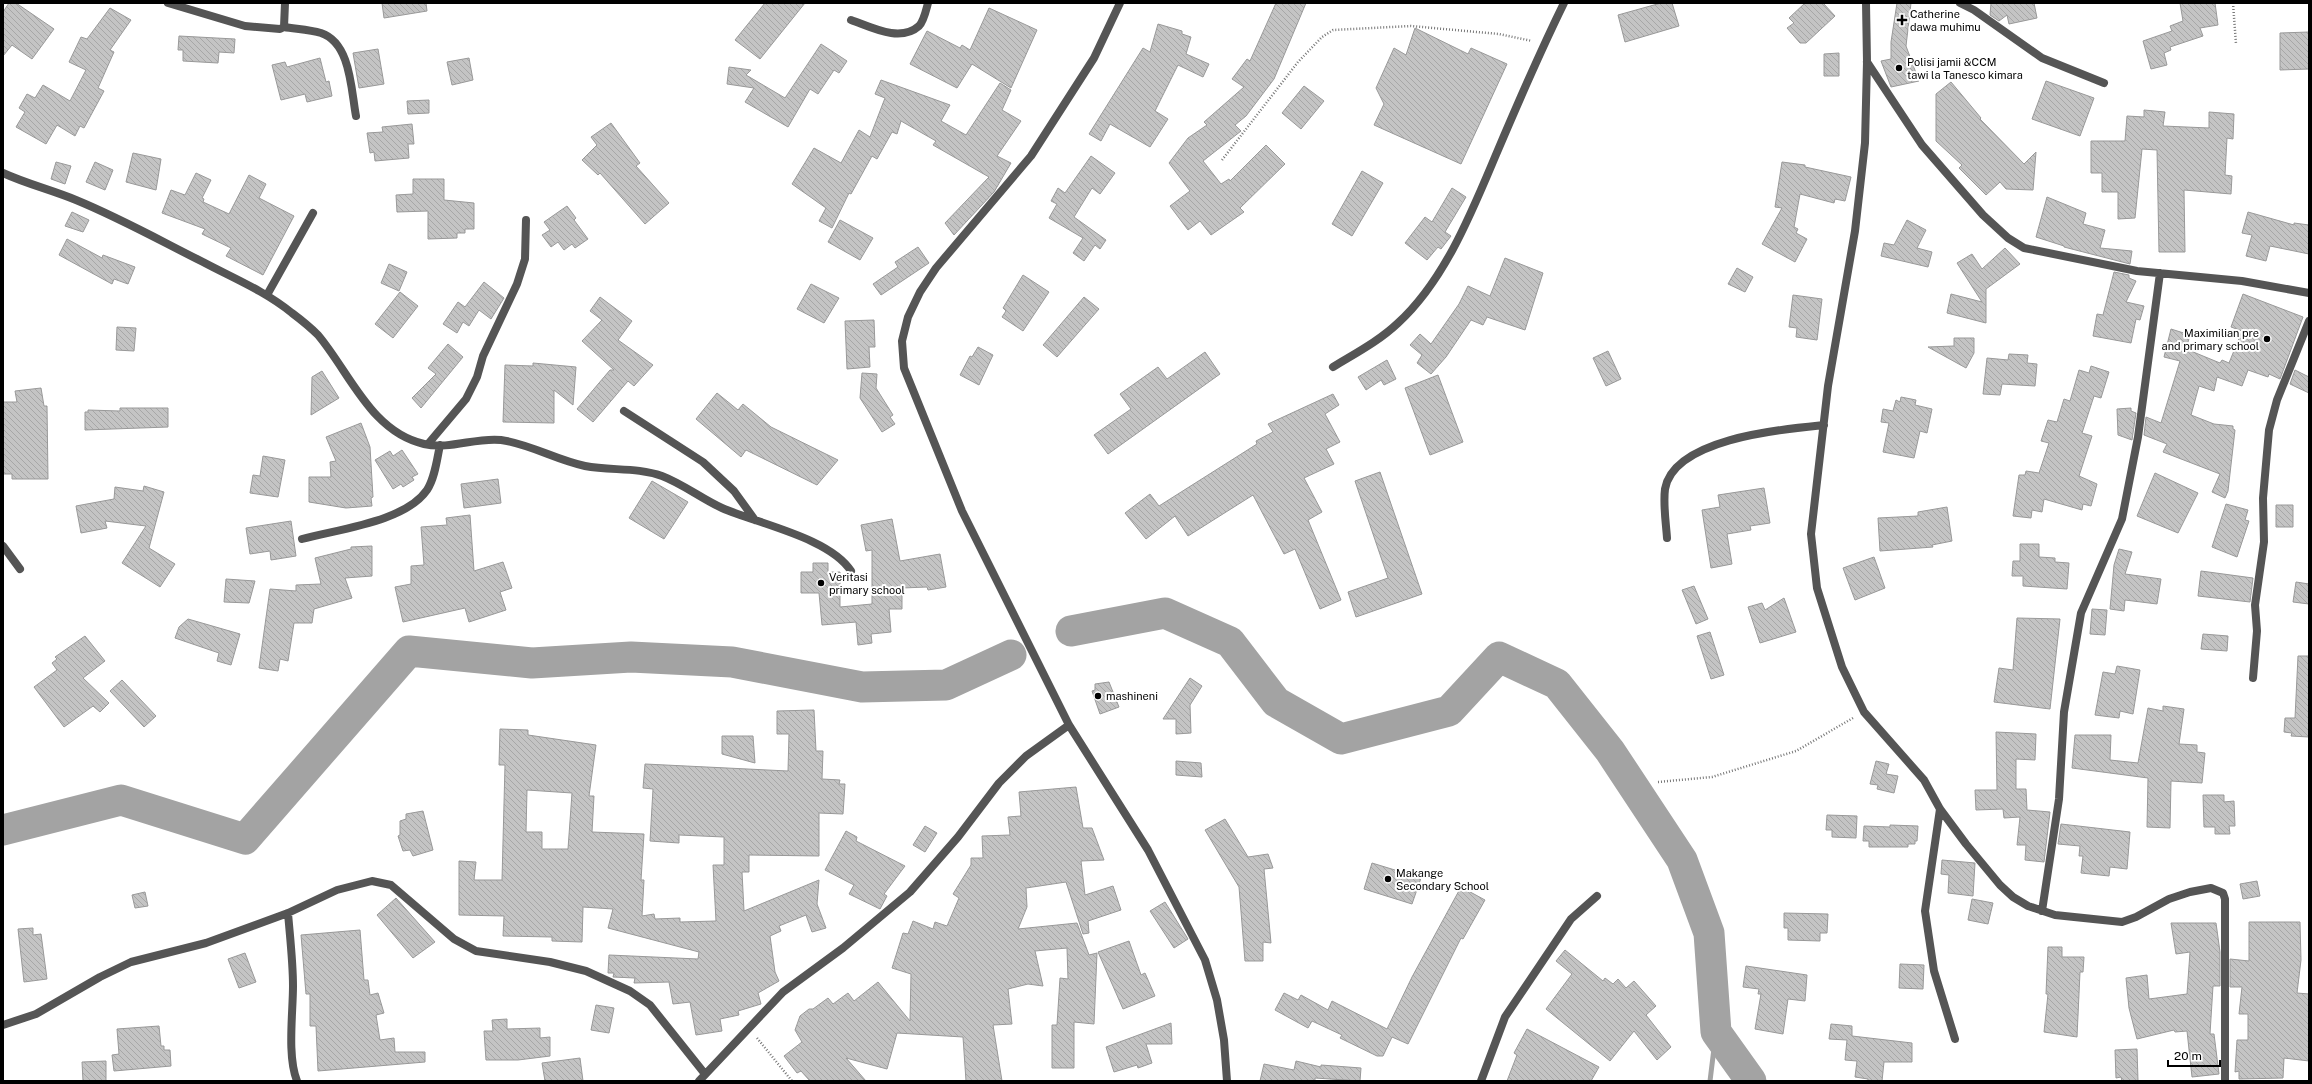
<svg xmlns="http://www.w3.org/2000/svg" width="2312" height="1084" viewBox="0 0 2312 1084" font-family="'Public Sans',sans-serif">
  <defs>
    <pattern id="building-back-hatch" width="6" height="6" patternUnits="userSpaceOnUse"><rect width="6" height="6" fill="#c4c4c4"/><path d="M-1 5l2 2M0 0l6 6M5-1l2 2" fill="none" stroke="#a7a7a7"/></pattern>
  </defs>
  <rect width="100%" height="100%" fill="#fff"/>
  <g fill="none" stroke-linecap="round" stroke-linejoin="round">
    <!-- stream -->
    <path stroke="#a3a3a3" stroke-width="5" d="M1710,1081L1716,1032"/>
    <!-- river -->
    <path stroke="#a3a3a3" stroke-width="31" d="M1071,631L1165,613L1230,642L1276,702L1341,739L1449,711L1499,657L1557,684L1610,751L1682,860L1709,933L1716,1032L1751,1081
      M3,830L121,800L245,839L409,651L532,663L631,657L732,662L862,687L946,685L1011,655"/>
  </g>
  <!-- building -->
  <path fill="url(#building-back-hatch)" stroke="#999" fill-rule="evenodd" d="M9,3H16L54,29L32,59L12,45L3,56V12Z
    M382,3H426L427,11L384,18Z
    M765,3H805L760,59L735,40Z
    M1276,3H1306L1274,79L1246,116L1235,125L1241,131L1203,161L1221,184L1229,179L1230,181L1266,145L1285,164L1240,208L1244,212L1211,235L1200,221L1188,230L1170,206L1190,191L1169,163L1188,138L1207,125L1204,122L1244,87L1232,79L1247,59L1250,61Z
    M1661,3H1672L1679,26L1625,42L1618,15Z
    M1805,3H1823L1835,16L1806,43H1800L1787,28L1794,23L1789,18Z
    M1897,3H1911L1906,46L1919,81L1891,87L1881,61L1891,59V42Z
    M1991,3H2034L2037,18L2009,24L2007,15L1999,21L1990,15Z
    M2180,3H2215L2218,25L2200,28L2203,36L2170,47L2171,50L2164,53L2167,65L2151,69L2143,41L2172,31L2170,26L2183,21Z
    M110,8L131,20L110,50L114,52L98,88L104,91L84,128L80,126L75,136L57,125L46,144L16,127L25,112L19,108L27,94L35,98L43,85L70,101L86,70L69,62L81,37L87,39Z
    M989,8L1037,30L1011,88L972,64L957,88L910,64L927,31L960,48L962,45L970,50Z
    M1158,24L1182,31V34L1191,37L1186,54L1209,64L1203,77L1178,65L1155,111L1168,119L1150,147L1110,124L1101,141L1089,134L1143,48L1150,52Z
    M1415,28L1468,54L1471,48L1507,64L1461,164L1374,125L1384,104L1376,88L1394,48L1406,55Z
    M2309,32V69L2280,70V33Z
    M179,36L235,39L234,53L219,52L218,63L183,61V50H178Z
    M821,44L847,61L839,73L834,70L818,94L810,89L788,127L745,102L754,88L727,84L729,67L751,70L746,75L785,98Z
    M378,49L384,84L359,88L353,53Z
    M1839,53V76H1824V54Z
    M320,58L326,82L329,81L332,96L307,102L305,94L281,100L272,65L285,62L287,67Z
    M469,58L473,80L452,85L447,62Z
    M881,80L950,105L941,121L966,135L1000,83L1011,90L1002,110L1021,121L997,156L1011,163L994,192L954,235L945,223L989,177L933,145L936,141L901,121L897,134L892,132L877,159L872,156L851,194L849,193L832,228L819,221L826,208L792,184L814,148L841,163L859,130L870,137L885,98L875,94Z
    M2046,81L2094,98L2080,136L2032,119Z
    M1951,82L1981,118L1980,119L2024,164L2036,152L2033,190L2006,189L2000,182L1986,195L1959,168L1962,165L1936,141V94Z
    M1304,86L1324,101L1301,129L1282,113Z
    M429,100V113L408,114L407,101Z
    M2144,110L2165,112L2163,126L2209,128V112L2234,114L2233,139L2227,138L2225,175L2232,176L2231,194L2184,190L2185,252H2159L2157,150L2142,149L2135,218L2118,219V192H2102V173H2091V141H2125L2127,116L2144,117Z
    M611,123L640,163L636,166L669,203L645,224L600,173L598,175L582,160L597,145L591,137Z
    M412,124L414,144H408L409,158L375,161L374,152L370,153L367,133L383,132L382,127Z
    M133,153L161,159L156,190L126,182Z
    M1091,156L1115,173L1100,194L1092,188L1074,217L1106,240L1100,249L1095,245L1084,261L1073,253L1083,238L1049,218L1057,204L1051,201L1058,188L1065,193Z
    M56,162L71,166L65,184L51,179Z
    M95,162L113,170L105,190L86,182Z
    M1782,162L1805,165V167L1851,177L1845,201L1835,199L1834,203L1800,194L1794,227L1798,229L1796,233L1807,239L1795,262L1762,244L1782,208L1775,207Z
    M1362,171L1383,183L1352,236L1332,224Z
    M196,173L211,180L202,198L204,199L203,202L229,214L249,175L266,184L259,198L294,216L263,275L226,256L231,248L202,234L205,229L162,213L171,190L185,195Z
    M413,179H444V200L474,203V229H465V233H457V238L428,239V211L397,212L396,195L413,194Z
    M1452,188L1466,197L1445,232L1451,236L1441,249L1438,247L1427,260L1405,243L1425,217L1432,222Z
    M2047,197L2086,213L2083,224L2105,230L2100,248L2132,251L2130,264L2064,247V246L2036,237Z
    M567,206L576,218L574,220L588,239L575,248L572,244L564,250L558,242L551,247L542,235L550,230L544,222Z
    M72,212L89,220L83,232L65,226Z
    M2248,212L2294,225V223L2309,225V254L2270,246L2266,261L2246,256L2252,235L2242,233Z
    M840,220L873,238L860,260L828,242Z
    M1907,220L1926,230L1917,248L1932,252L1928,267L1881,256L1884,243L1894,245Z
    M67,239L102,258L103,255L135,267L128,284L114,279L112,284L59,255Z
    M918,247L929,263L881,295L873,284L898,267L895,262Z
    M2005,248L2020,264L1986,289V323L1947,313L1951,294L1982,302L1957,263L1972,254L1982,269Z
    M1505,258L1543,273L1525,330L1487,317L1483,325L1471,320L1446,357L1431,374L1417,363L1422,355L1410,345L1420,334L1431,344L1459,304L1468,286L1490,296Z
    M389,264L407,272L399,291L381,283Z
    M1737,268L1753,277L1745,292L1728,284Z
    M2114,272L2129,275V278L2136,281L2126,302L2144,306L2140,320L2136,319L2131,343L2093,336L2097,314L2103,315Z
    M1023,275L1049,292L1023,331L1002,317L1006,311L1003,308Z
    M484,282L504,298L491,319L479,310L469,326L463,322L457,333L443,324L458,302L465,307Z
    M811,284L839,298L824,323L797,309Z
    M400,292L418,306L393,338L375,324Z
    M2243,294L2303,317L2280,379L2269,374L2268,377L2248,370L2242,386L2217,377L2214,391L2199,386L2191,415L2214,424L2233,426V429L2235,430L2228,491L2225,498L2212,492L2220,474L2163,452L2167,444L2144,435L2146,417L2161,423L2180,361L2164,357L2171,329L2190,335L2186,349L2220,363L2222,360L2229,363L2242,331L2231,327Z
    M1793,295L1822,299L1817,340L1796,337L1797,328L1789,327Z
    M600,297L632,321L618,340L653,365L634,386L628,381L593,422L577,409L610,370H614L582,341L602,320L590,311Z
    M1084,297L1099,309L1057,357L1043,345Z
    M874,320L875,347H869L870,367L847,369L845,321Z
    M117,327L136,328L134,351L116,350Z
    M1954,338H1974V353L1966,368L1928,347L1954,346Z
    M448,344L463,357L421,408L412,398L436,374L428,368Z
    M978,347L993,355L979,385L960,375L970,356L972,357Z
    M1608,351L1621,379L1606,386L1593,358Z
    M1205,352L1220,374L1108,454L1094,435L1131,409L1120,394L1158,367L1167,379Z
    M2009,354L2028,355L2027,363L2037,364L2035,386L2002,384L2000,395L1983,394L1987,358L2008,360Z
    M1387,360L1396,379L1384,385L1381,380L1366,390L1358,377Z
    M533,363L576,367L573,405L554,390V423L503,422L505,365L533,366Z
    M2091,366L2109,372L2101,398L2094,396L2082,433L2092,436L2079,476L2097,484L2091,506L2083,504L2082,510L2044,499L2042,512L2032,510L2031,518L2013,516L2019,475H2025L2026,471L2039,473L2049,443L2041,441L2048,420L2057,422L2064,399L2070,401L2079,370L2089,373Z
    M2295,370L2309,377V393L2290,384Z
    M322,371L339,398L311,415L312,377Z
    M862,373L877,374L876,388L893,415L890,417L895,424L882,432L860,398Z
    M1438,375L1463,442L1430,455L1405,388Z
    M41,388L44,406H47L48,479H12V474H3V402H17L15,391Z
    M717,393L738,410L743,404L771,427L838,460L817,485L746,450L741,457L696,419Z
    M1333,394L1339,405L1325,414L1340,442L1326,449L1334,464L1304,478L1322,512L1308,520L1341,600L1320,609L1295,549L1284,554L1253,495L1188,536L1175,516L1146,539L1125,513L1150,494L1159,506L1257,444L1256,441L1273,432L1268,424Z
    M1901,397L1916,400L1915,405L1932,409L1927,433L1920,431L1914,458L1883,452L1889,423L1881,422L1883,409L1893,411L1896,400L1900,402Z
    M120,408H168V427L85,430V412H88V410L120,411Z
    M2131,408V411L2136,413L2132,440L2118,435L2117,409Z
    M361,423L370,447L373,497L371,498L372,506L346,508L309,502V477H331L330,462L336,461L326,437Z
    M402,450L418,474L412,477L414,480L403,487L401,484L393,489L375,460L390,451L393,456Z
    M263,456L285,460L278,497L250,493L253,475L260,476Z
    M1380,472L1422,594L1356,617L1348,592L1388,578L1355,481Z
    M2155,473L2198,493L2178,533L2137,516Z
    M498,479L501,503L464,508L461,484Z
    M652,481L688,502L664,539L629,518Z
    M144,486L164,492L149,548L175,564L160,587L122,563L146,526L105,521L107,528L81,533L76,506L114,499L115,487L143,491Z
    M1764,488L1770,523L1750,526L1751,530L1727,534L1732,564L1711,568L1702,510L1720,507L1718,495Z
    M2226,504L2248,510L2245,520L2249,521L2237,557L2212,547Z
    M2276,505H2293V527H2276Z
    M1947,507L1952,541L1932,545L1933,547L1880,551L1878,518L1918,516V512Z
    M470,515L474,571L503,562L512,588L500,592L506,610L469,622L465,608L403,622L395,587L411,584V566L424,565L421,527L447,525L446,518Z
    M892,519L900,561L940,554L946,587L928,590L927,587L902,588V609H889L891,632L871,634L872,643L858,645L856,622L822,625L819,593H801V572H813V563H828V572H840V607L872,604V550L866,551L861,525Z
    M291,521L296,556L271,560L270,551L250,554L246,528Z
    M2020,544H2039V557L2055,558V562L2069,563L2067,589L2023,586V576H2012L2013,561H2020Z
    M372,546V576L345,578L352,598L314,609L312,623H294L288,661L280,659L278,671L259,668L270,589L296,591V585L321,584L315,558L351,549V547Z
    M2119,549L2132,552L2125,574L2161,579L2157,604L2125,600L2124,611L2110,609L2114,565Z
    M1874,557L1885,588L1855,600L1843,568Z
    M2201,571L2253,578L2250,602L2198,596Z
    M226,579L255,581L249,603L224,602Z
    M2296,582L2309,584V604L2293,602Z
    M1694,586L1708,619L1696,624L1682,590Z
    M1784,598L1796,632L1760,643L1748,607L1762,603L1765,610Z
    M2092,609L2107,610L2105,635L2090,634Z
    M2017,618L2060,619L2050,709L1994,702L1999,668L2013,670Z
    M188,619L240,634L231,665L217,661L219,653L175,638L179,627Z
    M1710,632L1724,675L1711,679L1697,636Z
    M2203,634L2228,636L2227,651L2201,649Z
    M85,636L105,661L83,678L109,703L100,712L93,706L64,727L34,687L57,670L52,663L57,659L55,657Z
    M2298,656H2309V737L2291,736L2292,733L2284,732L2285,718H2295Z
    M2117,666L2140,670L2133,714L2120,711L2119,718L2095,715L2103,672L2115,674Z
    M1190,678L1202,686L1190,705L1191,733L1176,734V719H1163Z
    M122,680L156,716L144,727L110,691Z
    M1109,682L1119,707L1100,714L1092,691L1095,690V684Z
    M2163,706L2184,709L2179,744L2197,745V752L2205,753L2202,783L2171,781L2170,828L2147,827L2148,778L2072,768L2075,735H2111L2110,760L2138,763L2148,708L2163,711Z
    M814,710L816,751H823L822,779L840,780L839,784H845L843,814L819,813V856L749,855V872H742L744,911L819,880L817,904L826,928L812,932L806,915L779,926L781,931L770,936L775,972L779,981L758,993L761,1004L738,1011L739,1015L720,1019L722,1031L696,1035L690,1002L673,1004L669,982L634,983L635,978L613,977L614,973H608L609,955L698,959L699,952L608,928L613,909L583,907L582,942L552,941V937L503,936L504,916L459,915V861L476,862L474,880H502L505,765H499L500,729L528,730V735L596,745L589,796H594L592,832L644,834L641,880H644L642,916L654,914L655,919L680,918V922L716,921L713,865H724V837L679,835V843L650,841L653,789L643,788L645,764L788,771L789,734H777V711ZM527,790L572,793L568,849H542V832H526Z
    M1996,732L2036,734L2035,760L2016,759V789H2026L2027,810L2050,812L2044,862L2025,860L2026,845H2017L2020,817L2004,818L2003,809L1976,810L1975,790H1997Z
    M722,736H753L755,763L722,754Z
    M1176,761L1201,763L1202,777L1176,775Z
    M1876,761L1889,764L1886,774L1898,776L1894,793L1877,789L1878,785L1870,784Z
    M1076,787L1083,828H1092L1104,860L1081,861L1085,895L1113,886L1121,910L1088,921L1089,933L1083,934L1066,882L1026,888L1027,907L1018,929L1077,923L1089,955L1097,953L1094,1024L1074,1022V1068H1052V1025H1057L1060,978L1068,979L1067,948L1035,951L1043,986L1028,984L1008,989L1012,1024L993,1025L1002,1081H966L963,1037L897,1033L887,1069L846,1058L866,1081H810L801,1071L797,1073L784,1056L802,1042L795,1030L800,1016L809,1009H813L828,998L833,1004L848,993L854,1001L878,982L910,1021L911,974L892,968L903,933L908,934L913,921L933,929L935,922L947,926L959,898L953,894L971,865V858H983L982,836L1010,835L1008,817L1021,816L1019,792Z
    M2203,795H2224V802L2234,801L2235,826H2229L2230,834H2215V827H2204Z
    M423,811L433,850L413,856L410,850L403,851L398,836L400,835V821L406,819V814Z
    M1827,815L1857,816L1856,838L1832,837V830H1826Z
    M1225,819L1248,857L1268,854L1273,868L1264,869L1271,943L1263,942V961H1245L1239,887L1205,830Z
    M2061,824L2130,832L2127,869L2110,867L2109,876L2081,873L2083,856H2079L2080,846L2058,844Z
    M1890,825L1918,826L1917,841H1915V844H1908V847H1869V841H1863L1864,826L1890,827Z
    M925,826L937,833L925,852L913,845Z
    M846,831L857,837L856,841L905,866L884,894L887,896L880,909L849,894L854,885L825,870Z
    M1942,860L1975,863L1973,896L1948,893L1949,875L1941,874Z
    M1372,863L1421,878L1412,904L1364,889Z
    M2257,881L2260,896L2243,899L2240,884Z
    M1461,887L1485,900L1463,939L1461,938L1408,1044L1392,1037L1383,1056H1377L1340,1038L1342,1035L1312,1021L1308,1028L1275,1010L1284,993L1298,1000L1301,995L1328,1010L1332,1001L1387,1029L1412,977Z
    M145,892L148,906L135,908L132,895Z
    M396,898L435,942L413,958L377,915Z
    M1972,899L1993,903L1988,924L1968,920Z
    M1165,902L1188,939L1174,948L1150,911Z
    M1784,913L1828,914L1827,933H1820V941L1788,940V928H1784Z
    M2249,922H2300L2301,960L2297,993L2309,994V1061L2284,1058L2283,1078L2239,1079V1071L2235,1072L2237,1040H2248V1014H2239L2242,987H2230V959L2249,961Z
    M2171,923H2216L2220,952V986H2213L2210,1034H2214L2219,1074L2192,1077L2187,1031L2175,1032L2174,1030L2137,1039L2129,1008L2126,978L2147,975L2149,999L2187,994L2190,952L2176,954Z
    M33,928V935L41,934L47,979L24,982L18,929Z
    M360,930L364,980H368L370,995L378,993L384,1013L376,1015L380,1040L394,1038L395,1052H425V1062L318,1071L316,1026H310V994H306L301,935Z
    M1129,941L1141,975L1145,973L1155,996L1123,1009L1098,952Z
    M2048,947H2062V957H2084L2083,972H2080L2077,1037L2044,1032L2048,994H2046Z
    M1565,950L1603,981L1605,978L1613,984L1618,979L1626,988L1634,981L1656,1006L1646,1015L1671,1047L1657,1060L1634,1031L1610,1061L1546,1009L1572,974L1556,961Z
    M245,953L256,982L239,988L228,959Z
    M1900,964L1924,965L1923,989L1899,988Z
    M1746,966L1807,975L1805,1001L1788,999L1783,1034L1755,1029L1761,994H1758L1759,989L1743,987Z
    M596,1005L614,1008L609,1033L591,1030Z
    M507,1019V1029L540,1028V1038L550,1037V1056L518,1060H486L484,1031H493L492,1020Z
    M1171,1023L1172,1044H1146L1152,1063L1138,1068L1137,1065L1114,1072L1106,1047Z
    M1831,1024L1852,1026V1036L1912,1043V1062H1884L1882,1081H1868V1079L1855,1077L1857,1061L1845,1060L1847,1040L1829,1039Z
    M159,1026L161,1046H164V1050H170L171,1066L114,1071L112,1055L119,1054L117,1029Z
    M1527,1029L1599,1067L1591,1081H1507L1517,1055L1514,1053Z
    M2137,1049L2138,1081H2122L2121,1077L2116,1078L2115,1050Z
    M580,1058L583,1081H545L542,1063Z
    M106,1061V1081H83L82,1062Z
    M1296,1061L1321,1067V1065L1361,1068L1360,1081L1315,1078V1081H1260L1264,1064L1294,1070Z"/>
  <g fill="none" stroke-linecap="round" stroke-linejoin="round">
    <!-- path -->
    <path stroke="#777" stroke-width="2.5" stroke-dasharray="1 2" stroke-linecap="butt" d="M2233,3L2236,44
      M1222,160L1298,62L1322,37L1333,30L1411,26L1499,34L1532,41
      M1658,782L1712,777L1796,751L1853,718
      M757,1038L792,1081"/>
    <!-- service -->
    <path stroke="#555" stroke-width="8" d="M1333,367C1356,353 1379,341 1398,323C1444,281 1471,214 1495,157C1517,105 1539,54 1564,3"/>
    <!-- minor -->
    <path stroke="#555" stroke-width="8" d="M168,3L245,26L280,29L284,27L285,3
      M1120,3L1094,58L1031,156L936,268L920,292L908,317L902,341L904,368L962,511L1069,725L1148,850L1205,960L1217,1000L1224,1040L1227,1081
      M1866,3L1867,62L1865,143L1855,231L1828,386L1811,534L1817,588L1842,667L1864,712L1924,780L1940,809L1966,844L2000,885L2013,897L2028,906L2055,915L2122,922L2136,917L2169,899L2190,892L2211,888L2223,893L2225,899V1081
      M1960,3L1974,10L2042,58L2104,83
      M851,20C871,27 900,43 919,26C924,21 926,10 928,3
      M284,27C296,29 310,30 321,33C351,43 351,90 356,116
      M1867,62L1922,145L1983,215L2008,238L2024,248L2137,271L2242,281L2309,293
      M3,173C27,184 52,190 76,200C120,218 161,241 203,262C233,278 265,291 292,313C300,319 310,327 318,335C350,373 371,432 424,444C450,450 476,437 501,440C530,444 556,460 585,466C611,471 637,467 662,476C683,484 702,499 722,508C759,524 830,538 851,571
      M267,295L313,213
      M624,411L703,462L734,491L755,520
      M428,444L466,399L477,377L483,356L517,284L525,259L526,220
      M1667,538C1666,523 1663,505 1665,489C1674,438 1784,429 1824,425
      M302,539C338,529 405,522 427,490C435,478 437,459 440,445
      M3,546L20,569
      M2253,678L2257,631L2255,605L2264,542L2263,498L2269,430L2277,400L2309,321
      M1940,809L1925,911L1934,971L1955,1039
      M2042,911L2059,799L2064,712L2081,613L2122,519L2138,437L2160,273
      M288,913C290,937 293,962 293,986C293,1013 287,1056 297,1081
      M3,1025L36,1014L100,977L131,962L206,943L288,913L337,890L372,881L391,885L454,939L476,951L550,962L586,971L630,991L650,1005L705,1074
      M699,1081L783,992L843,948L910,892L958,837L999,783L1026,756L1069,725
      M1481,1081L1505,1017L1571,919L1597,896"/>
  </g>
  <!-- markers -->
  <g fill="#000" stroke="#fff" stroke-width="1.5">
    <path d="M1900 14h4v4h4v4h-4v4h-4v-4h-4v-4h4z"/>
    <circle cx="1899" cy="68" r="4"/>
    <circle cx="2267" cy="339" r="4"/>
    <circle cx="821" cy="583" r="4"/>
    <circle cx="1098" cy="696" r="4"/>
    <circle cx="1388" cy="879" r="4"/>
  </g>
  <g text-anchor="middle" stroke-width="4" stroke-linejoin="round" paint-order="stroke">
    <!-- poi labels -->
    <g font-size="11" fill="#000" stroke="#fff" text-anchor="start">
      <text x="1910" y="18">Catherine<tspan x="1910" dy="13">dawa muhimu</tspan></text>
      <text x="1907" y="66">Polisi jamii &amp;CCM<tspan x="1907" dy="13">tawi la Tanesco kimara</tspan></text>
      <text x="2259" y="337" text-anchor="end">Maximilian pre<tspan x="2259" dy="13">and primary school</tspan></text>
      <text x="829" y="581">Veritasi<tspan x="829" dy="13">primary school</tspan></text>
      <text x="1106" y="700">mashineni</text>
      <text x="1396" y="877">Makange<tspan x="1396" dy="13">Secondary School</tspan></text>
    </g>
  </g>
  <!-- border -->
  <rect width="2312" height="1084" fill="none" stroke="#000000" stroke-width="8"/>
  <!-- scale -->
  <path d="M2168 1060v6h52v-6" fill="none" stroke="#000000" stroke-width="2"/>
  <text x="2174" y="1060" font-size="12" fill="#000000" stroke="#ffffff" stroke-width="3" paint-order="stroke">20 m</text>
</svg>
